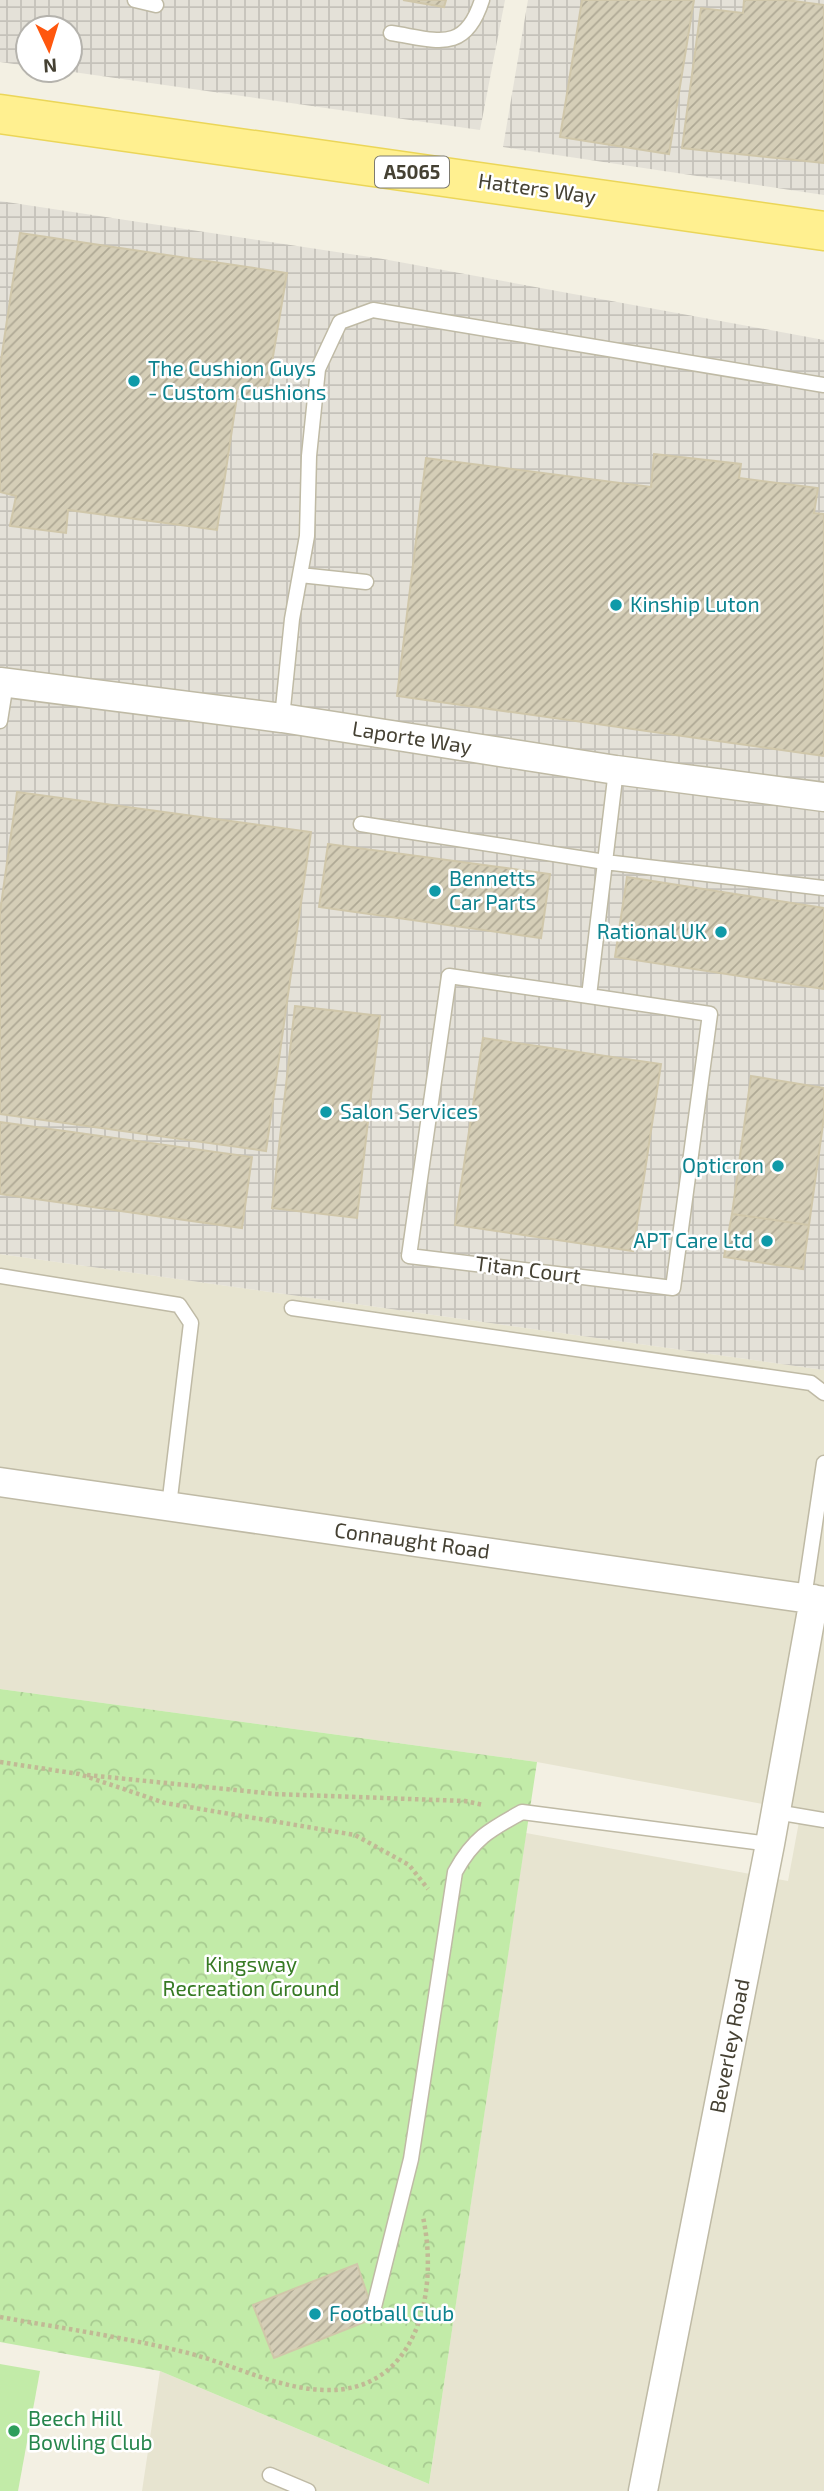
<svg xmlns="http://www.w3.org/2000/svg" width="824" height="2491" viewBox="0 0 824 2491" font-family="'Exo 2',sans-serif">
  <defs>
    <pattern id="industrial-grid" width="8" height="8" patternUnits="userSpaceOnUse" patternTransform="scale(1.75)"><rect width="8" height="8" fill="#e4e1d8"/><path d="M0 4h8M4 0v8" fill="none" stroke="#c5c2ba"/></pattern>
    <pattern id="park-crowns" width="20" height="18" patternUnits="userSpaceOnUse" patternTransform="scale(1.75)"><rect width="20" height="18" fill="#c2eba8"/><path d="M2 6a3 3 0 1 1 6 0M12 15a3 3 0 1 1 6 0" fill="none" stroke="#a8cb91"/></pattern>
    <pattern id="building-hatch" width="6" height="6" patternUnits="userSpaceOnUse" patternTransform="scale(1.75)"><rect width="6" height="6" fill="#d5ceb7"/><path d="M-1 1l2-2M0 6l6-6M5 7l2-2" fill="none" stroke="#afa995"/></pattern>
  </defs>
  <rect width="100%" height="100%" fill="#f3f0e3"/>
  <!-- residential -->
  <path fill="#e7e4d0" d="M0,1254L824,1370V2491H142L160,2371L429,2484L526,1833L788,1881L801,1811L537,1762L0,1689Z"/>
  <!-- industrial -->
  <path fill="url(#industrial-grid)" d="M0,0H505L480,130L59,70H70V28H28V66L0,62Z
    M528,0H824V195L503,147Z
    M0,201L383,259L824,340V1370L0,1254Z"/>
  <!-- grass -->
  <path fill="#c2eba8" d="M0,2364L40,2371L18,2491H0Z"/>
  <!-- park -->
  <path fill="url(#park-crowns)" d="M0,1689L537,1762L429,2484L160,2371L0,2342Z"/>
  <!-- building -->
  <path fill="url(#building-hatch)" stroke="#d0c7aa" stroke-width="2" d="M403,0H446L444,7Z
    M582,0H694L669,154L560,137Z
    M744,0H786L824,5V163L682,148L701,8L743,13Z
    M20,233L287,273L266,398L237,396L217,530L68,510L66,533L10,526L16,496L0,492V367Z
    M654,454L741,464L739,478L818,488L814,513L824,514V756L397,696L426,458L651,487Z
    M17,792L311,832L266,1151L0,1114V912Z
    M328,844L550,874L541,938L319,907Z
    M627,877L824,908V989L615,957Z
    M295,1006L380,1016L357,1218L272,1208Z
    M483,1038L661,1064L633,1251L455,1225Z
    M751,1076L824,1088V1117L809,1225L732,1214Z
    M0,1122L252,1157L242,1228L0,1194Z
    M732,1214L809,1225L803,1269L724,1257Z
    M357,2264L375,2318L274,2358L253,2305Z"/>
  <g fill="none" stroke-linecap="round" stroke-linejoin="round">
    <defs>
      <path id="lane" d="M135,0L156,5
        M391,33C437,40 465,54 482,0
        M300,575L366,582
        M282,718L292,619L307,536L309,456L318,369L340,322L373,310L824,385
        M0,721L6,683
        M361,824L605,862L824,888
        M589,996L449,976L409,1256L673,1288L710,1014L589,996L616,770
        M0,1276L179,1305L191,1323L169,1506
        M292,1308L811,1383L824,1393
        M804,1598L824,1463
        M776,1812L824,1820
        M373,2311L411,2159L455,1872C473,1839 489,1830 522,1812L770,1844
        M270,2475L308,2491"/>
      <path id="street" d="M0,682L282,718L616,770L824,797
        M0,1482L824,1601
        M643,2491L770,1844L814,1599"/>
      <path id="primary" d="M0,114L824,231"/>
    </defs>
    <!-- lane casing -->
    <use href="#lane" stroke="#bfbaa5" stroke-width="17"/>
    <!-- street casing -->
    <use href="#street" stroke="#bfbaa5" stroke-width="31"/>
    <!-- primary casing -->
    <use href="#primary" stroke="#ebd658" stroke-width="41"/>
    <!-- path -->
    <path stroke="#c1b995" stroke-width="4.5" stroke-dasharray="3.5 3.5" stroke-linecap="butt" d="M0,1762L79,1774L165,1803L355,1835L409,1865L428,1889
      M87,1775L275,1794L465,1801L483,1805
      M0,2317C61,2328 123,2337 184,2352C230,2363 275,2388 323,2390C418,2394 439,2291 423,2217"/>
    <!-- lane -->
    <use href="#lane" stroke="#fff" stroke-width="14"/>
    <!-- street -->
    <use href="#street" stroke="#fff" stroke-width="28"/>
    <!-- primary -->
    <use href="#primary" stroke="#fff090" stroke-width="38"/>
  </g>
  <!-- markers -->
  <g fill="#0f9aa8" stroke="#fff" stroke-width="2.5">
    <circle cx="134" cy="381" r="7"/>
    <circle cx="616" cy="605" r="7"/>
    <circle cx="435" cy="891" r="7"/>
    <circle cx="721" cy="932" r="7"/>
    <circle cx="326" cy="1112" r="7"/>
    <circle cx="778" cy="1166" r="7"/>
    <circle cx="767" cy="1241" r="7"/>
    <circle cx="315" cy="2314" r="7"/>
  </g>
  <circle fill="#2e9e5b" stroke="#fff" stroke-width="2.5" cx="14" cy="2431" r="7"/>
  <g text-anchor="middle" stroke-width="5" stroke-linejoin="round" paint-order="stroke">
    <!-- shield labels -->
    <rect fill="#fff" stroke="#7d7a70" stroke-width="2" x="375" y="156.5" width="74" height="31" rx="5"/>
    <g font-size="19" font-weight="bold" fill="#454133">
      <text x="412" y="179">A5065</text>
    </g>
    <!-- street labels -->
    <g font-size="21" fill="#454133" stroke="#fff">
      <text transform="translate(537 189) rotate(8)" y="7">Hatters Way</text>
      <text transform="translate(412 738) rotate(9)" y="7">Laporte Way</text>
      <text transform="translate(528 1270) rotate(7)" y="7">Titan Court</text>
      <text transform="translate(412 1541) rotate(8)" y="7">Connaught Road</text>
      <text transform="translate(730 2046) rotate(-79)" y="7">Beverley Road</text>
    </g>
    <!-- culture labels -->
    <g font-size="21" fill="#0d838f" stroke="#fff" text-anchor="start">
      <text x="148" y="376">The Cushion Guys<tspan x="148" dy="24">- Custom Cushions</tspan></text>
      <text x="630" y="612">Kinship Luton</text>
      <text x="449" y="886">Bennetts<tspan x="449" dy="24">Car Parts</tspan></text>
      <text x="707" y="939" text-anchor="end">Rational UK</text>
      <text x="340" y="1119">Salon Services</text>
      <text x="764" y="1173" text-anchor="end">Opticron</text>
      <text x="753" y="1248" text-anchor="end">APT Care Ltd</text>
      <text x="329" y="2321">Football Club</text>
    </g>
    <!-- park labels -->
    <g font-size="21" fill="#367a23" stroke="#fff">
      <text x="251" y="1972">Kingsway<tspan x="251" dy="24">Recreation Ground</tspan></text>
    </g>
    <!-- leisure labels -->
    <g font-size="21" fill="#27864d" stroke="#fff" text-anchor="start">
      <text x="28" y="2426">Beech Hill<tspan x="28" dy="24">Bowling Club</tspan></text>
    </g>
  </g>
  <!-- north arrow -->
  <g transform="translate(49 49) rotate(176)"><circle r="33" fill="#ffffff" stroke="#b5b3ad" stroke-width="2"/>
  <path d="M0-5L12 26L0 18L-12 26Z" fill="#ff570e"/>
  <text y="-10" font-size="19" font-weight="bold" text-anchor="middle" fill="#454133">N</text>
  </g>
</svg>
